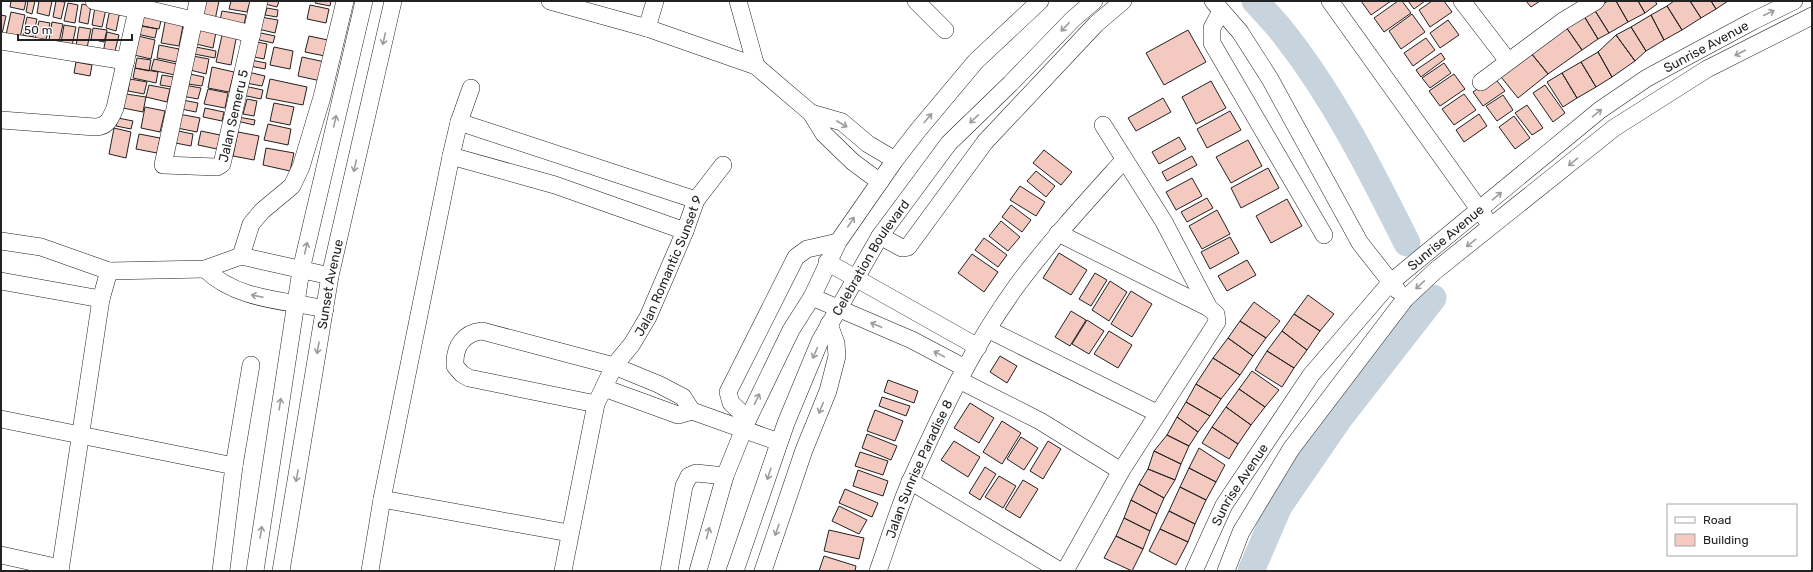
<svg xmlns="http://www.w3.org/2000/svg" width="1813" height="572" viewBox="0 0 1813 572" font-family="Rubik,sans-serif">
  <rect width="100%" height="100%" fill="#fff"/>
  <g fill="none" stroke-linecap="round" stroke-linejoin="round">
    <!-- river -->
    <path stroke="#c7d3dd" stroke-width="27" d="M1255,1C1265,12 1276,23 1285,35C1335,99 1371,171 1407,243
      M1251,571L1279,506L1338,420L1433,298"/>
  </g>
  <!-- building -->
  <path fill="#f3c9c0" stroke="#222" d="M11,1H26L24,10L10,7Z
    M28,1H35L32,14L26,12Z
    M39,1H52L49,16L37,13Z
    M56,1L65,2L61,19L53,17Z
    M206,1H219L215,20L202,17Z
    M231,1H250L247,12L229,9Z
    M261,1H279L277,7L261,3Z
    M316,1H331L330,6L315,3Z
    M1361,1H1391L1371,15Z
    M1398,1H1402L1411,13L1384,32L1374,18Z
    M1408,1H1425L1414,9Z
    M1432,1H1444L1452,12L1430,27L1419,10Z
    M1526,1H1540L1531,7Z
    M1608,1H1616L1628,22L1609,33L1594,9Z
    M1616,1H1638L1645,13L1628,22Z
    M1638,1H1655L1657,4L1645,13Z
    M1674,1H1690L1701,18L1682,30L1667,6Z
    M1690,1H1711L1716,9L1701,18Z
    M1711,1H1728L1716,9Z
    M68,3L78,5L75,23L64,21Z
    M82,4L91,6L88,24L79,22Z
    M310,5L329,9L326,23L307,19Z
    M1667,6L1682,30L1664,40L1651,15Z
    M95,7L106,9L102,27L92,25Z
    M267,8L278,10L277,17L265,15Z
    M110,9L120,11L116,31L106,28Z
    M1594,9L1609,33L1598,39L1584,16Z
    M145,10L163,13L159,29L141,26Z
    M222,11L246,15L244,25L220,20Z
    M11,12L25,15L20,38L6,35Z
    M1412,14L1425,32L1401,49L1389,31Z
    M1,15L6,16L2,34H1Z
    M1651,15L1664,40L1646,51L1631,27Z
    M1584,16L1598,39L1582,50L1566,27Z
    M27,17L37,19L33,37L23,35Z
    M166,17L184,20L179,46L161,43Z
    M261,17L278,20L275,33L258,29Z
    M1448,20L1459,35L1440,48L1430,33Z
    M39,21L50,23L46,40L35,38Z
    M52,22L63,24L59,42L49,40Z
    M64,25L76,27L72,46L61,43Z
    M139,25L157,29L155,38L137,34Z
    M79,27L91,29L87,48L76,46Z
    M1566,27L1582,50L1548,74L1531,53Z
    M1631,27L1646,51L1635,61L1616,35Z
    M93,28L107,30L104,42L91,39Z
    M199,29L216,32L213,48L196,44Z
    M1188,30L1206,62L1164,85L1146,53Z
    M223,31L237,34L231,65L216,62Z
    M107,32L119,35L114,55L103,53Z
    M256,32L275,36L273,43L255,39Z
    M1616,35L1635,61L1612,77L1598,52Z
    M138,36L155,40L151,59L134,55Z
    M309,36L328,40L325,56L305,52Z
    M1426,38L1435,50L1413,66L1404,53Z
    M252,41L267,44L264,59L249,56Z
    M159,45L179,49L177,62L157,58Z
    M191,46L216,51L215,58L189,53Z
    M274,47L293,51L290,69L270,65Z
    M1598,52L1612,77L1596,87L1581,62Z
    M1441,53L1445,59L1421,77L1416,70Z
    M1531,53L1548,74L1518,98L1501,77Z
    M193,56L209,59L206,74L190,70Z
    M302,57L325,62L321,81L298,76Z
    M137,58L151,60L149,71L135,68Z
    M154,59L177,64L175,75L151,70Z
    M251,60L266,63L265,69L250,66Z
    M76,62L92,65L90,76L74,73Z
    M1581,62L1596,87L1577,98L1562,73Z
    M1444,63L1451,73L1430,88L1422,78Z
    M212,67L234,72L229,92L208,88Z
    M135,68L158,72L156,83L133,78Z
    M248,72L265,76L262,86L246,83Z
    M1562,73L1577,98L1563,107L1547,82Z
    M190,74L204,77L202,86L188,84Z
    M1454,74L1465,89L1440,106L1429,91Z
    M162,75L174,77L172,87L160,85Z
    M1494,77L1505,91L1483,106L1473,92Z
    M130,79L147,82L144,94L128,91Z
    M270,79L307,87L303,105L266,98Z
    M1211,81L1226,108L1196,124L1182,97Z
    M149,85L170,89L167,102L146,97Z
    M184,85L201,88L198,99L182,96Z
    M1545,85L1565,113L1553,122L1533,93Z
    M244,86L263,90L261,99L242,95Z
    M208,89L228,93L225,108L204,104Z
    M126,94L146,97L143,112L123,108Z
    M1464,94L1476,110L1454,125L1442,109Z
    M1503,95L1513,110L1497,121L1486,106Z
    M1163,98L1171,112L1136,131L1128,118Z
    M247,99L257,101L254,116L243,114Z
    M183,100L198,103L196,112L181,109Z
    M274,103L294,107L290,125L270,121Z
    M1527,105L1543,128L1532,135L1515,113Z
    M145,107L165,111L160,132L141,128Z
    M205,108L224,112L222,121L203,117Z
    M1230,111L1241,130L1207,148L1197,129Z
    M179,114L200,118L197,132L177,128Z
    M1479,114L1487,126L1464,142L1456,130Z
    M1514,116L1530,138L1515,149L1499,127Z
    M238,117L255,120L254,125L237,121Z
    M118,118L133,121L131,129L116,126Z
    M268,124L291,129L288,145L264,140Z
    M114,128L131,132L126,158L109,154Z
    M173,130L193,134L191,146L170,142Z
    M201,131L220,135L217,149L198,145Z
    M238,132L259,136L254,160L233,156Z
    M139,134L160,138L157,153L136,149Z
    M1179,137L1186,149L1159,164L1152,152Z
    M1248,140L1262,166L1231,183L1216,157Z
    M266,148L294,153L290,171L263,165Z
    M1044,150L1072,172L1061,185L1033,163Z
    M1192,156L1197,165L1167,181L1162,172Z
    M1268,168L1279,188L1241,208L1231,188Z
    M1036,171L1055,186L1046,197L1027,181Z
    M1192,178L1202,196L1176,210L1166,192Z
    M1020,186L1045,202L1036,216L1010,200Z
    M1207,198L1213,208L1187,222L1181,212Z
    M1287,199L1302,226L1271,243L1256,216Z
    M1011,205L1031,220L1022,232L1002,217Z
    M1217,210L1230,234L1202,249L1189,226Z
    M1001,221L1020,237L1008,251L989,236Z
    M1230,237L1239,253L1210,269L1201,252Z
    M984,238L1007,255L998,267L975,250Z
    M1059,253L1087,270L1071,295L1043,278Z
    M972,254L998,272L984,292L958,273Z
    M1247,260L1256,275L1227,291L1218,276Z
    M1095,273L1107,280L1091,306L1079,299Z
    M1110,281L1127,292L1109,321L1092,310Z
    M1131,291L1152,304L1132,337L1111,324Z
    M1308,295L1334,314L1320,331L1294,314Z
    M1254,302L1280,321L1266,338L1240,321Z
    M1071,311L1086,320L1070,346L1055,337Z
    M1294,314L1320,331L1307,350L1282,331Z
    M1087,320L1104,331L1089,354L1072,344Z
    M1240,321L1266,338L1253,356L1228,338Z
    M1109,331L1132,345L1118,368L1094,354Z
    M1282,331L1307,350L1294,368L1267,351Z
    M1228,338L1253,356L1240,375L1213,358Z
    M1267,351L1294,368L1282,387L1255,370Z
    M1000,356L1017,366L1007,383L990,372Z
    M1213,358L1240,375L1221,399L1196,384Z
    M1252,371L1279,390L1265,407L1239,389Z
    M888,380L918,391L914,403L884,392Z
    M1196,384L1221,399L1210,416L1186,402Z
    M1239,389L1265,407L1251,425L1226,407Z
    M882,397L910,406L906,416L879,406Z
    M1186,402L1210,416L1198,432L1177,417Z
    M970,403L994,418L979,443L954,428Z
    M1226,407L1251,425L1238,444L1212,427Z
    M875,410L903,421L895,441L867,431Z
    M1177,417L1198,432L1189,446L1167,435Z
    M1002,421L1021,433L1002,464L983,452Z
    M1212,427L1238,444L1229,459L1202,443Z
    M867,434L897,446L891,460L862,448Z
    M1167,435L1189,446L1181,464L1154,451Z
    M1021,437L1038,448L1024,470L1007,459Z
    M954,441L980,457L968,477L941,460Z
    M1048,441L1061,449L1043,479L1030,471Z
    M1199,448L1225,465L1216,482L1189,468Z
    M1154,451L1181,464L1175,480L1148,469Z
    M860,452L888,461L883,475L855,466Z
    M985,467L996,474L980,500L969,493Z
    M1189,468L1216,482L1206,500L1180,487Z
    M1148,469L1175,480L1164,498L1139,484Z
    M858,470L888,481L883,496L853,486Z
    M999,476L1016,486L1003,508L985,497Z
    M1023,480L1038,489L1020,518L1005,509Z
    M1139,484L1164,498L1157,514L1131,500Z
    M1180,487L1206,500L1195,524L1169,511Z
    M845,489L878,503L872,517L839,503Z
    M1131,500L1157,514L1150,531L1124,518Z
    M839,506L867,520L859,534L832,521Z
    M1169,511L1195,524L1188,542L1160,529Z
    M1124,518L1150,531L1143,549L1116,536Z
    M1160,529L1188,542L1176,565L1149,551Z
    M829,530L864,538L859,559L824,551Z
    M1116,536L1143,549L1132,571L1104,558Z
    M824,556L856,566L855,571H819Z"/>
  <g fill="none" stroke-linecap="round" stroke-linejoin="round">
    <defs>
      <g id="minor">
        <path d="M94,1L137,10"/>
        <path id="s1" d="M198,1L163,165L217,167L222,164L259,1"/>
        <path d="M550,1L647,28L756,66L811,113L824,134L853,162L880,182"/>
        <path d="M738,1L756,66"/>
        <path d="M916,1L945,30"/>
        <path d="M1213,1L1240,32L1270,79L1360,243L1397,290"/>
        <path d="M1330,1L1486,219"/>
        <path d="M1462,1L1508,61"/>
        <path d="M138,7L252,34"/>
        <path d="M1221,11L1212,28V43L1324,235"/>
        <path d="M647,28L655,1"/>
        <path d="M1,41L126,61"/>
        <path d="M1481,82L1563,21L1596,1"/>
        <path d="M811,113L842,122L868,144L895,160"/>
        <path d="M1,120L95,127C108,127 111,117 115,108L139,1"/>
        <path d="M459,122L696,200"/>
        <path d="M451,156L555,185L685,231"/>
        <path d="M1058,233L1209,308"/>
        <path d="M880,236L902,248L908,247L985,142L1096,24L1123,1"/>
        <path d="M1,241L41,247L109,271L205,269L241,256L330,276"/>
        <path d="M241,256L251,224L262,211L292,186L301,167L322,97L345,1"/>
        <path d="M827,262L978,347"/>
        <path d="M205,269C236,300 284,300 325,309"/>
        <path d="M1,281L101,299"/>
        <path d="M812,297L912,340L965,368"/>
        <path d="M989,330L1157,413"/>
        <path d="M959,380L1040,421L1121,471"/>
        <path d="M596,404L469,378L462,374L455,366C454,346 464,333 482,331L614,366L658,384L683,397L692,411L678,415L604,388"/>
        <path d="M692,411L779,442"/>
        <path d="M1,419L234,466"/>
        <path d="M748,419L731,403L728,392L796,257L807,249L838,242"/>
        <path d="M910,481L1060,571"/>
        <path d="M382,499L569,533"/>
        <path d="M1,555L60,568"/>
        <path d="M60,571L101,299L109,271"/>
        <path d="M221,571L234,466L251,365"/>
        <path d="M255,571L301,270L364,1"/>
        <path id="s2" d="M281,571L330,276L393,1"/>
        <path d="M370,571L382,499L451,156L459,122L471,88"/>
        <path id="s3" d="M563,571L596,404L614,366L632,344L648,317L685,231L696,200L723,165"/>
        <path d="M669,571L684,486L689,476L696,473L725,476"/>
        <path d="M698,571L725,476L748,419L791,330L812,297L838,242L895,160L919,129L976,61L1040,1"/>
        <path id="s4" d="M735,571L786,423L820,341L880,236L949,143L1010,84L1073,19L1094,1"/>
        <path d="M763,571L804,450L828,391L837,356L836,343L829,324"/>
        <path id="s5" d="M878,571C889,541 898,509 911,480C941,413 974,344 1018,284C1051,240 1087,201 1124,160"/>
        <path d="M1065,571L1121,471L1217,322L1216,314L1209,308L1164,222L1103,125"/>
        <path id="s6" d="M1194,571L1224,505L1311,375L1390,283L1600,110L1647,78L1753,21L1794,1"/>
        <path d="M1226,571L1241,532L1291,449L1405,299L1435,271L1614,128L1707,69L1812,16"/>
      </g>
    </defs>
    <!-- minor casing -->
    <use href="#minor" stroke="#222" stroke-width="18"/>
    <!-- minor -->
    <use href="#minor" stroke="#fff" stroke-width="17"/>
  </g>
  <!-- one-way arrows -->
  <defs><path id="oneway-shaft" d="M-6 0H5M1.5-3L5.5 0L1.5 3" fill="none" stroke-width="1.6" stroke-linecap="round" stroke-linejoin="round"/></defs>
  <g stroke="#9c9c9c">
    <use href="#oneway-shaft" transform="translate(1769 13) rotate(-25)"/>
    <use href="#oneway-shaft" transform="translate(1065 27) rotate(134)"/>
    <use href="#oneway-shaft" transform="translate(384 39) rotate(103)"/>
    <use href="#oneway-shaft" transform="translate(1740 53) rotate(153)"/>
    <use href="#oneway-shaft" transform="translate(1597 113) rotate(-39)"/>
    <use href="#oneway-shaft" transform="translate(928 118) rotate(-50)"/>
    <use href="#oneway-shaft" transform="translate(974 119) rotate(136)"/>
    <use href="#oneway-shaft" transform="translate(335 121) rotate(-77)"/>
    <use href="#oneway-shaft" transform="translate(842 124) rotate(30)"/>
    <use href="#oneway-shaft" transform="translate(1573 162) rotate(141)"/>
    <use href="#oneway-shaft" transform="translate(355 166) rotate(103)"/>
    <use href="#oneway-shaft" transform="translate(1497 196) rotate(-40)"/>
    <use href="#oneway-shaft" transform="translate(851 222) rotate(-56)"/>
    <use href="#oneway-shaft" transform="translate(1471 243) rotate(142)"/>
    <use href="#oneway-shaft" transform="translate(306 248) rotate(-77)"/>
    <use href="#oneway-shaft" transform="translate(1420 285) rotate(137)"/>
    <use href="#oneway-shaft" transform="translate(257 296) rotate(-168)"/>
    <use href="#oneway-shaft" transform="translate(876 325) rotate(-157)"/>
    <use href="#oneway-shaft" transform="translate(318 348) rotate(100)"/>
    <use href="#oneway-shaft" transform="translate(815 353) rotate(113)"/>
    <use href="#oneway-shaft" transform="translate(939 354) rotate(-152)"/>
    <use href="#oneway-shaft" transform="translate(757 399) rotate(-64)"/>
    <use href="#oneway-shaft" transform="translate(280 404) rotate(-81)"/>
    <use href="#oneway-shaft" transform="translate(821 408) rotate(112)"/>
    <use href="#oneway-shaft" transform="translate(769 474) rotate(108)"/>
    <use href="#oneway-shaft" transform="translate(297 476) rotate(100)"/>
    <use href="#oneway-shaft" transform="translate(777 530) rotate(109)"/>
    <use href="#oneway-shaft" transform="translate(261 532) rotate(-81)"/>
    <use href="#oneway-shaft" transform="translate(708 533) rotate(-75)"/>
  </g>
  <g text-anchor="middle" stroke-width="3" stroke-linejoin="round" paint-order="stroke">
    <!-- street labels -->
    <g font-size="13" fill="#222" stroke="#fff">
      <text dy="5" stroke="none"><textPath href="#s6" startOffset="746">Sunrise Avenue</textPath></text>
      <text dy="5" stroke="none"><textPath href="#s1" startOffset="277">Jalan Semeru 5</textPath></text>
      <text dy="5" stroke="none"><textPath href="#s6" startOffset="422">Sunrise Avenue</textPath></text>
      <text dy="5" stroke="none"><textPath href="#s4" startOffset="343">Celebration Boulevard</textPath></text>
      <text dy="5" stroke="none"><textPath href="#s3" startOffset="327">Jalan Romantic Sunset 9</textPath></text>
      <text dy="5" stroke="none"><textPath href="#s2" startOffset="291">Sunset Avenue</textPath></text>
      <text dy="5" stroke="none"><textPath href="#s5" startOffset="110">Jalan Sunrise Paradise 8</textPath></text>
      <text dy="5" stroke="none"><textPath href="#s6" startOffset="98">Sunrise Avenue</textPath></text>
    </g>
  </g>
  <!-- border -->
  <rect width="1813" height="572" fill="none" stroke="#222222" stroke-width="4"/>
  <!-- legend -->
  <rect x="1667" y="504" width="130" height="52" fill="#ffffff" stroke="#a7a7a7"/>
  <rect x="1675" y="517" width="20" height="6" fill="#ffffff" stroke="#a7a7a7"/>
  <text x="1703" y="524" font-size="12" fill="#222222">Road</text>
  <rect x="1675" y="534" width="20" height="12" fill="#f3c9c0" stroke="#a7a7a7"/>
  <text x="1703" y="544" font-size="12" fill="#222222">Building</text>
  <!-- scale -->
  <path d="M18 34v6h114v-6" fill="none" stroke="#222222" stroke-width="2"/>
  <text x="24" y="34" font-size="12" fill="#222222" stroke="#ffffff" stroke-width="3" paint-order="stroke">50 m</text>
</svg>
